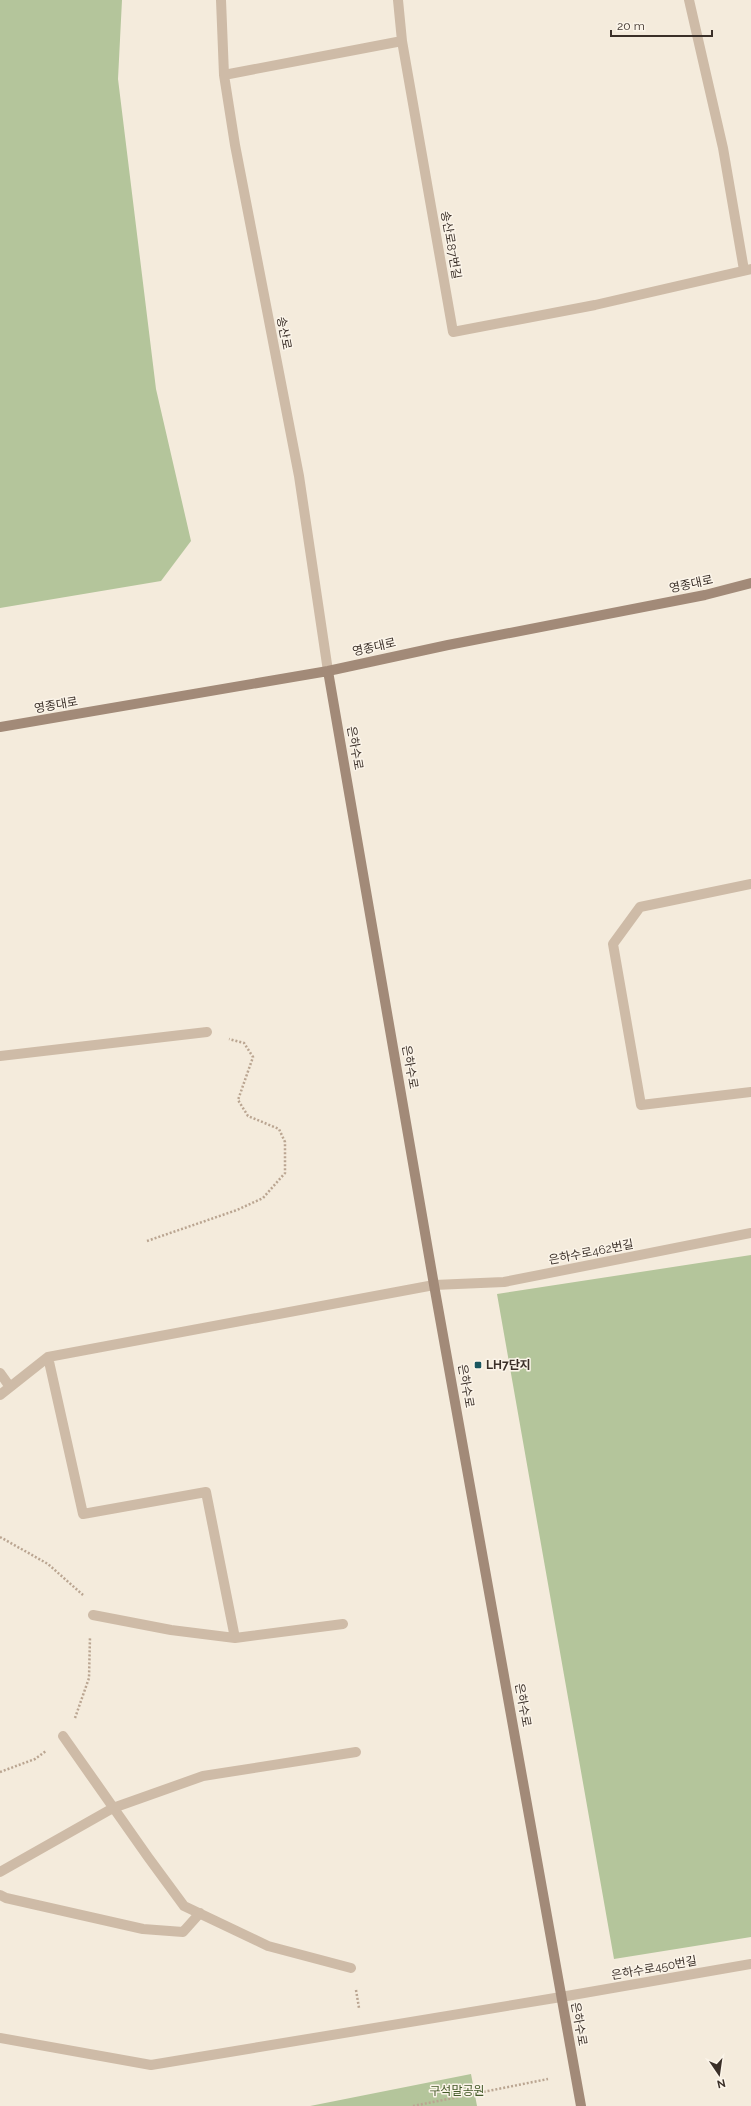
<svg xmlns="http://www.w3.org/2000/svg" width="751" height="2106" viewBox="0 0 751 2106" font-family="Raleway,'Noto Sans KR',sans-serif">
  <rect width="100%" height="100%" fill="#f4ebdc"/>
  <!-- green -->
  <path fill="#b4c59b" d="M0,0H122L118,79L156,389L191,541L161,581L0,608Z
    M751,1255V1937L614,1959L497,1294Z
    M471,2074L477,2106H310Z"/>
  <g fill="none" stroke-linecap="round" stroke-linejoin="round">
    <!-- path -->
    <path stroke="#baa591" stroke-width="2.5" stroke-dasharray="2 2" stroke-linecap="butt" d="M147,1241L237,1210L263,1198L285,1173V1142L279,1129L248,1116L238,1100L253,1057L244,1043L229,1039
      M0,1537L48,1564L83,1595
      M75,1718L89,1678L90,1637
      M0,1772L35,1759L46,1751
      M356,1990L359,2008
      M413,2106L548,2079"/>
    <!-- lane -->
    <path stroke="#cebba7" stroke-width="10" d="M0,1056L207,1032
      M48,1357L83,1514L206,1492L235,1638
      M0,1373L10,1387
      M0,1395L48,1357L434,1285
      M93,1615L171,1630L235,1638L343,1624
      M63,1736L148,1857L184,1906L268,1946L351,1968
      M0,1872L113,1808L203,1776L356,1752
      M0,1895L6,1898L143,1929L183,1932L200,1913
      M0,2038L151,2065L561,1997"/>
    <!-- street -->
    <path stroke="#cebba7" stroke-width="10" d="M221,0L224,75L235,145L299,476L328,671
      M398,0L402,41
      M689,0L723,148L744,270
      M224,75L402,41L453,332L595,305L751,269
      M751,884L640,907L613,944L641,1105L751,1092
      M434,1285L504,1282L751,1233
      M561,1997L751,1964"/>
    <!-- secondary -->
    <path stroke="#a28a78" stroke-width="10" d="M328,671L434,1285L581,2106
      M0,727L328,671L448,645L705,595L751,583"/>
  </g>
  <!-- markers -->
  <rect fill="#1a565f" stroke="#fbf4e9" stroke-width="1.5" x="474" y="1361" width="8" height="8" rx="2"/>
  <g text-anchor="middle" stroke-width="3" stroke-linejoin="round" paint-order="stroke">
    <!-- street labels -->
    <g font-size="12" fill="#3a2f28" stroke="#fbf4e9">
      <text transform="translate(451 245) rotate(80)" y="4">송산로87번길</text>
      <text transform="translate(284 333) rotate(79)" y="4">송산로</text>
      <text transform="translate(691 584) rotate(-12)" y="4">영종대로</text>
      <text transform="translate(374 647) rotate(-13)" y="4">영종대로</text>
      <text transform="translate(56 705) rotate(-10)" y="4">영종대로</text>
      <text transform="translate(355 748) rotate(80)" y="4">은하수로</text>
      <text transform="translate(410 1067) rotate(80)" y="4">은하수로</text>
      <text transform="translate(591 1252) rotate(-11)" y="4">은하수로462번길</text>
      <text transform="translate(466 1386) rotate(80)" y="4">은하수로</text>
      <text transform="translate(523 1705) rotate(80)" y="4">은하수로</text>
      <text transform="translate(654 1968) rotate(-10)" y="4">은하수로450번길</text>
      <text transform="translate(579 2024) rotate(80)" y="4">은하수로</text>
    </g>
    <!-- poi labels -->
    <g font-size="12" font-weight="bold" fill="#3a2f28" stroke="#fbf4e9" text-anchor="start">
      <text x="486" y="1369">LH7단지</text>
    </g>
    <!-- park labels -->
    <g font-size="12" fill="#455a2a" stroke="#fbf4e9">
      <text x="457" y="2095">구석말공원</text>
    </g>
  </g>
  <!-- north arrow -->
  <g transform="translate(719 2074) rotate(167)" stroke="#fbf4e9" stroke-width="3" paint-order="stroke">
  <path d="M0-3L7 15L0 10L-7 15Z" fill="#3a2f28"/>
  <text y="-6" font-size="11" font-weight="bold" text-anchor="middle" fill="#3a2f28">N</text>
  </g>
  <!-- scale -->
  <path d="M611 30v6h101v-6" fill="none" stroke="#3a2f28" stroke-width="2"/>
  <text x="617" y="30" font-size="12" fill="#3a2f28" stroke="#fbf4e9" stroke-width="3" paint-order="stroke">20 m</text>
</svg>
